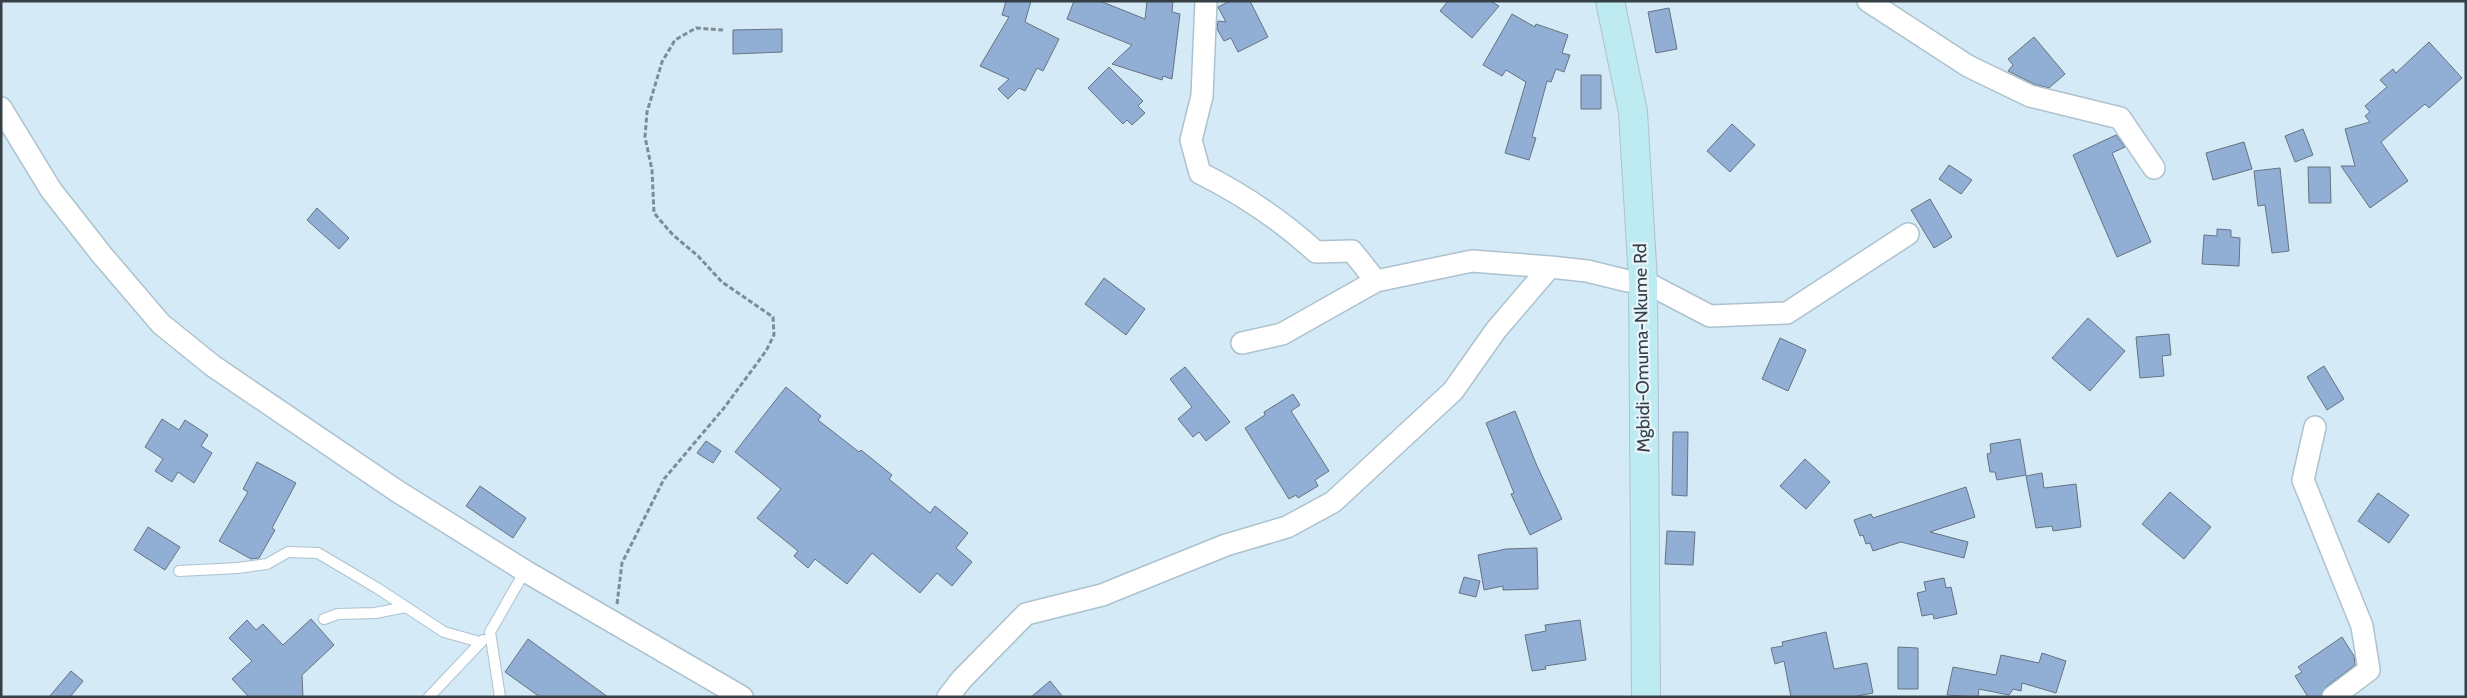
<svg xmlns="http://www.w3.org/2000/svg" width="2467" height="698" viewBox="0 0 2467 698" font-family="Cabin,sans-serif">
  <rect width="100%" height="100%" fill="#d4eaf6"/>
  <!-- building -->
  <path fill="#91aed5" stroke="#677282" d="M1006,1H1031L1025,22L1059,39L1043,71L1037,68L1025,91L1019,88L1008,99L998,89L1009,79L980,66L1009,17L1002,15Z
    M1074,1H1100L1145,19L1147,1H1173L1172,12L1180,14L1172,79L1163,76L1162,80L1112,64L1132,45L1067,19Z
    M1230,1H1250L1268,37L1238,52L1231,38L1224,41L1217,29L1218,21L1226,22L1218,7Z
    M1448,1H1490L1499,6L1472,38L1440,11Z
    M1669,8L1677,49L1656,53L1648,12Z
    M1512,14L1535,27L1536,24L1568,35L1562,53L1570,55L1564,72L1556,69L1551,82L1547,81L1532,137L1536,138L1529,160L1505,153L1526,82L1506,70L1502,76L1483,65Z
    M782,29V52L733,54V30Z
    M2034,37L2065,74L2049,88L2034,84L2008,71L2013,65L2008,59Z
    M2429,42L2462,78L2429,108L2425,104L2381,142L2408,181L2370,208L2341,166H2355L2345,129L2370,122L2365,116L2370,112L2365,106L2387,87L2380,80L2393,69L2396,73Z
    M1109,67L1143,101L1138,106L1145,113L1132,125L1127,120L1123,124L1088,88Z
    M1581,75H1601V109H1581Z
    M1732,124L1755,145L1730,172L1707,151Z
    M2303,129L2313,155L2295,162L2285,136Z
    M2116,135L2125,147L2112,153L2151,242L2117,257L2073,155Z
    M2244,142L2252,169L2213,180L2206,153Z
    M1949,165L1972,180L1961,194L1939,179Z
    M2308,167H2330L2331,203H2309Z
    M2280,168L2289,251L2272,253L2265,205L2258,206L2254,171Z
    M1930,199L1952,237L1934,248L1911,210Z
    M317,208L349,238L339,249L307,220Z
    M2217,229L2231,230V237L2240,238L2239,266L2202,264L2204,235L2217,236Z
    M1104,278L1145,309L1126,335L1085,304Z
    M2088,318L2125,351L2090,391L2052,358Z
    M2169,334L2171,355L2162,356L2164,376L2140,378L2136,337Z
    M1780,338L1806,350L1788,391L1762,379Z
    M2324,366L2344,399L2327,410L2307,377Z
    M1185,367L1230,422L1206,441L1199,432L1193,437L1178,419L1192,407L1170,379Z
    M786,387L821,416L818,420L859,452L861,450L892,475L889,479L930,513L935,506L968,533L956,548L972,562L952,586L937,573L920,593L872,553L847,584L815,559L808,568L794,556L798,551L757,518L781,489L735,452Z
    M1293,394L1300,405L1291,411L1329,471L1315,480L1318,486L1298,498L1296,495L1289,499L1245,428L1265,415L1264,412Z
    M1515,411L1537,466L1562,519L1530,535L1511,494L1514,493L1486,423Z
    M162,419L179,430L185,420L208,435L201,446L212,453L194,483L178,472L172,482L155,471L163,459L145,447Z
    M1673,432H1688L1687,496L1672,495Z
    M2020,439L2026,475L1997,480L1995,472H1990L1987,454L1991,453L1990,444Z
    M706,441L721,451L713,463L697,453Z
    M1805,459L1830,482L1806,509L1780,486Z
    M257,462L296,483L272,528L275,530L259,558L251,559L219,541L248,492L243,489Z
    M2042,473L2044,488L2076,484L2081,527L2053,531L2052,526L2036,528L2026,476Z
    M480,486L526,518L513,538L466,506Z
    M1966,487L1975,517L1930,532L1968,542L1964,558L1901,542L1873,551L1870,543L1866,544L1863,535L1860,536L1854,520L1871,514L1873,518Z
    M2170,492L2211,527L2184,559L2142,524Z
    M2378,493L2409,515L2389,543L2358,521Z
    M148,527L180,547L165,570L134,550Z
    M1667,531L1695,532L1693,565L1665,564Z
    M1537,548L1538,589L1503,590V586L1484,590L1478,555L1506,549Z
    M1464,577L1480,581L1476,597L1459,593Z
    M1944,578L1946,588L1951,587L1957,614L1934,619L1933,614L1922,616L1917,593L1926,591L1924,582Z
    M311,619L334,645L302,675L303,697H249L232,679L252,661L229,638L247,620L256,630L263,624L283,645Z
    M1580,620L1586,660L1545,666L1546,669L1532,671L1525,635L1546,631L1545,625Z
    M1826,632L1834,669L1867,663L1873,693L1852,697H1791L1784,661L1775,664L1771,648L1783,646L1782,642Z
    M2342,637L2354,656L2355,665L2326,687L2321,697H2308L2295,676L2302,672L2298,667Z
    M528,639L608,697H540L505,672Z
    M1898,647L1918,648V689H1898Z
    M2042,653L2066,661L2056,693L2022,683L2021,691L2013,689L2009,695L1979,689L1978,697L1947,695L1953,667L1996,675L2001,655L2039,663Z
    M71,671L83,681L70,697H49Z
    M1050,681L1063,697H1031Z"/>
  <g fill="none" stroke-linecap="round" stroke-linejoin="round">
    <defs>
      <path id="lane" d="M179,571L238,568L267,564L288,552L318,553L377,588L444,632L480,642
        M324,619L338,614L375,613L406,607
        M429,697L483,640
        M500,697L490,632L525,571"/>
      <path id="street" d="M1206,1L1202,96L1191,140L1200,173C1244,195 1280,219 1316,252L1352,251L1376,281
        M1868,1L1968,66L2030,96L2120,118L2154,168
        M1,108L51,190L102,255L161,324L213,366L397,491L525,571L742,697
        M1550,267L1587,271L1628,281H1643L1710,316L1787,313L1908,234
        M2315,427L2303,480L2362,626L2369,670L2333,697
        M948,697L962,679L1026,614L1102,595L1226,545L1287,527L1333,502L1453,391L1496,330L1550,267L1472,261L1376,281L1282,334L1242,343"/>
      <path id="secondary" d="M1610,1L1633,112L1643,281L1646,697"/>
    </defs>
    <!-- lane casing -->
    <use href="#lane" stroke="#adc2ce" stroke-width="12"/>
    <!-- street casing -->
    <use href="#street" stroke="#adc2ce" stroke-width="24"/>
    <!-- secondary casing -->
    <use href="#secondary" stroke="#adc2ce" stroke-width="30"/>
    <!-- path -->
    <path stroke="#7e8d94" stroke-width="3" stroke-dasharray="5 2.5" stroke-linecap="butt" d="M617,604L622,563L664,479L724,408L766,351L774,335L773,317L722,282L698,256L673,235L654,213L652,170L645,137L647,112L662,62L675,40L696,28L723,30"/>
    <!-- lane -->
    <use href="#lane" stroke="#fff" stroke-width="10"/>
    <!-- street -->
    <use href="#street" stroke="#fff" stroke-width="21"/>
    <!-- secondary -->
    <use href="#secondary" stroke="#beebf1" stroke-width="28"/>
  </g>
  <g text-anchor="middle" stroke-width="4.5" stroke-linejoin="round" paint-order="stroke">
    <!-- street labels -->
    <g font-size="18" fill="#363f43" stroke="#e8f5fd">
      <text transform="translate(1642 348) rotate(-91)" y="6">Mgbidi-Omuma-Nkume Rd</text>
    </g>
  </g>
  <!-- border -->
  <rect width="2467" height="698" fill="none" stroke="#363f43" stroke-width="5"/>
</svg>
